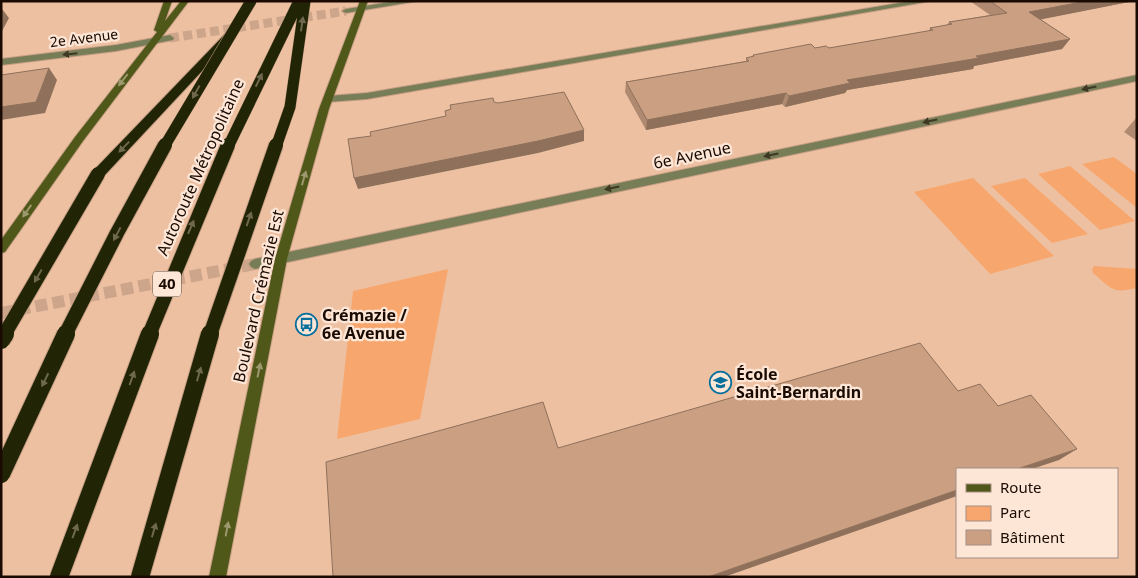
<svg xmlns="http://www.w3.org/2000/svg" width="1138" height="578" viewBox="0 0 1138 578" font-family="'Noto Sans',sans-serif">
  <rect width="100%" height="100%" fill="#edc0a2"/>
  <!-- green -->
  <path fill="#f7a76e" d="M1114,157L1137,174V208L1082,164Z
    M1070,166L1135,221L1100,230L1038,174Z
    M973,178L1054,256L990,274L914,192Z
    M1025,178L1088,234L1052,243L991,186Z
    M1094,266L1137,269V288C1112,294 1112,289 1093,273L1092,269Z
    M448,269L420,419L337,439L353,291Z"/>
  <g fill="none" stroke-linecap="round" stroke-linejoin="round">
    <!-- street-tunnel-far1 -->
    <path stroke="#cda58a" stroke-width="9" stroke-dasharray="9 4.5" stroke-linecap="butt" d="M170,38L346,11"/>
    <!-- street-tunnel -->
    <path stroke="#cda58a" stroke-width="12" stroke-dasharray="12 5.5" stroke-linecap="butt" d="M1,313L255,264"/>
    <defs>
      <path id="lane" d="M911,1H931L367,99L328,102L323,99L328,96L367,93Z"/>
      <path id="street" d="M396,1H418L346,13L342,11L346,9Z
        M170,35L174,38L173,40L116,51L1,65V59L116,45Z
        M1137,75V81L255,269L251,267L249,264L251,261L255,259Z"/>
      <path id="secondary" d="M164,1H172L165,21L181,1H189L83,141L5,252L1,253V240L75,137L157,32L154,30Z
        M360,1H368L329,109L287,259L226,577H209L275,259L319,109Z"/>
      <path id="highway" d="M229,33L234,36L233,38L103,177H93L92,174L93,171L225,34Z"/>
    </defs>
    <!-- lane casing -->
    <use href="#lane" stroke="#c79f85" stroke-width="2"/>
    <!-- street casing -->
    <use href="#street" stroke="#c79f85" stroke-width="2"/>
    <!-- secondary casing -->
    <use href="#secondary" stroke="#c79f85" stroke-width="2"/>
    <!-- highway casing -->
    <use href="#highway" stroke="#c79f85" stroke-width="2"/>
    <!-- lane -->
    <use href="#lane" fill="#777d57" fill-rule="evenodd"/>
    <!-- street -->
    <use href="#street" fill="#777d57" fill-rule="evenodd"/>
    <!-- secondary -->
    <use href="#secondary" fill="#505819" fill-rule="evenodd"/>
    <!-- highway -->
    <use href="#highway" fill="#212405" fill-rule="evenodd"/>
    <defs>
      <path id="highway-bridge-far2" d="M164,147L251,1
        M228,147L299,1
        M276,147L290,107L305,1"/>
      <path id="highway-bridge-far1" d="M4,335L98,174
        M65,335L117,233L165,145
        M149,335L228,145
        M210,335L276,145"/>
      <path id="highway-bridge" d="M1,340L5,334
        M1,474L66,334
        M59,577L150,334
        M140,577L210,334"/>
    </defs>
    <!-- highway-bridge-far2 casing -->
    <use href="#highway-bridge-far2" stroke="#c79f85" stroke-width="12" stroke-linecap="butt"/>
    <!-- highway-bridge-far1 casing -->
    <use href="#highway-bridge-far1" stroke="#c79f85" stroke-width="16" stroke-linecap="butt"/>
    <!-- highway-bridge casing -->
    <use href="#highway-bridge" stroke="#c79f85" stroke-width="20" stroke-linecap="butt"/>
    <!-- highway-bridge-far2 -->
    <use href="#highway-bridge-far2" stroke="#212405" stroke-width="11"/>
    <!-- highway-bridge-far1 -->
    <use href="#highway-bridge-far1" stroke="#212405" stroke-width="14"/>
    <!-- highway-bridge -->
    <use href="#highway-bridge" stroke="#212405" stroke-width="18"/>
  </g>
  <!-- wall -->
  <path fill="#af8a70" d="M970,1H1134L1040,19L1070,39L1062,49L974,66L973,69L847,90L845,93L785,107L782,104L646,130L625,92L626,82L746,61V58L752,57L753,55L815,48H829L929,31L930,28L947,25L949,22L990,15Z
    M1137,117V141L1124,132Z"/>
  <!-- shaded-wall -->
  <path fill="#8e705b" d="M1087,1H1134L1023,23L1029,12Z
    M2,9L9,18L1,33V10Z
    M1070,39L1062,49L974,66L973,69L847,90L845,93L785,107L789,96L847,80Z
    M49,68L57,80L45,113L1,120V107Z
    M786,93L782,104L646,130L647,120Z
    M584,130V141L538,153L358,189L354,178Z
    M1077,449L1059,460L1032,469H1017Z
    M957,490V496L724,577H708Z"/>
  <!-- building -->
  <path fill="#cba082" stroke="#8e705b" d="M990,1H1087L1029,12L1070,39L976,56L979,58L847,80L850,83L789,96L786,93L647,120L626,82L749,61L746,58L754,56L753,55L811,44L815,48L826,46L829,48L933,30L930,28L952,24L949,22L1007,13Z
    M49,68L36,102L1,107V75Z
    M564,92L584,130L538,141L354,178L348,139L371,136L370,132L446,116L445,111L451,109L450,105L493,98L494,102L498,103Z
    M920,343L958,391L980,384L998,406L1031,395L1077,449L1017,469H957V490L708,577H333L326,462L543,402L558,448Z"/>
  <!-- one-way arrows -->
  <defs><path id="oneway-solid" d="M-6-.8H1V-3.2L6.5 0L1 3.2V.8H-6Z" transform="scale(1.25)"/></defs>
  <g fill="#6e684e">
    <use href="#oneway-solid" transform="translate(302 24) rotate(-82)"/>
    <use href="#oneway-solid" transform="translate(259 80) rotate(-64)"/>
    <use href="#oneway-solid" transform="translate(196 92) rotate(119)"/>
    <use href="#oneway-solid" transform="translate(124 147) rotate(134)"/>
    <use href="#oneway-solid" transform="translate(249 219) rotate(-71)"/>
    <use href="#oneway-solid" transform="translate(191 227) rotate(-67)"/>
    <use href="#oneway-solid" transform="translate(117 234) rotate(118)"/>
    <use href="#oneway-solid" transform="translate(38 276) rotate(120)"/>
    <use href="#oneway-solid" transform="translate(199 374) rotate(-74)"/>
    <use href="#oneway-solid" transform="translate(132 378) rotate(-70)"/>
    <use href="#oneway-solid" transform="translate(45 380) rotate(116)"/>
    <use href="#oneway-solid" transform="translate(154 530) rotate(-74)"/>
    <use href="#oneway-solid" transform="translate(75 531) rotate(-70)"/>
  </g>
  <g fill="#3f3924">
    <use href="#oneway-solid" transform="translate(70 54) rotate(174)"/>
    <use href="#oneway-solid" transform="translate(1089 88) rotate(168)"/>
    <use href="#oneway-solid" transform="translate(930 121) rotate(168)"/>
    <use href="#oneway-solid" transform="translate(771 155) rotate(168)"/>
    <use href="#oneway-solid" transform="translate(612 188) rotate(168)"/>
  </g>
  <g fill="#9e986e">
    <use href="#oneway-solid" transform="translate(123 80) rotate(128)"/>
    <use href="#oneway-solid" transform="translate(304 178) rotate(-74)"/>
    <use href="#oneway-solid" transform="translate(27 211) rotate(125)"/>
    <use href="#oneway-solid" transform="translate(259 370) rotate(-78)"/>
    <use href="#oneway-solid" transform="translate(227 529) rotate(-79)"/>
  </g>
  <!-- icons -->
  <defs>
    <symbol id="bus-ring" viewBox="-11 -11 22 22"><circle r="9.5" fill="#fee6d7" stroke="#066f9c" stroke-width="1.5"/><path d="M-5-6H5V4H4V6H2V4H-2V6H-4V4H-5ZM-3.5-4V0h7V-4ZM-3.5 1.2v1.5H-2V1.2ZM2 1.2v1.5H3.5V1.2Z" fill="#066f9c"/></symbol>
    <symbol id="school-ring" viewBox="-11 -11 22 22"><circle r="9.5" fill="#fee6d7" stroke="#066f9c" stroke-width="1.5"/><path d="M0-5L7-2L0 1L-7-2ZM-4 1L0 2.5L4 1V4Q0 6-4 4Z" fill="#066f9c"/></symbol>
  </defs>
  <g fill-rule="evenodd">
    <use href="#bus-ring" x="294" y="312" width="25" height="25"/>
    <use href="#school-ring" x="708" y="370" width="25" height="25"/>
  </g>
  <g text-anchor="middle" stroke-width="4.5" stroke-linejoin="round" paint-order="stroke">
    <!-- far-street labels -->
    <g font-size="14" fill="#1a0b02" stroke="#fee6d7">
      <text transform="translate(84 38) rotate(-7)" y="5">2e Avenue</text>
    </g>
    <!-- shield labels -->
    <rect fill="#fee6d7" stroke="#5e4d42" stroke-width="1" x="153" y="271.5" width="28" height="25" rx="4"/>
    <g font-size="15" font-weight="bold" fill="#1a0b02">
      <text x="167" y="289">40</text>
    </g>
    <!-- street labels -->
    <g font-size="16" fill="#1a0b02" stroke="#fee6d7">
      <text transform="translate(692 155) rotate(-12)" y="6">6e Avenue</text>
      <text transform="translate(200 167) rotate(-66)" y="6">Autoroute Métropolitaine</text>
      <text transform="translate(258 296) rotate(-77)" y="6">Boulevard Crémazie Est</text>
    </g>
    <!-- poi labels -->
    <g font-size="16" font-weight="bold" fill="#1a0b02" stroke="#fee6d7" text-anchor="start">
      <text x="322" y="321">Crémazie /<tspan x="322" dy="18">6e Avenue</tspan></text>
      <text x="736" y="380">École<tspan x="736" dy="18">Saint-Bernardin</tspan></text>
    </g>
  </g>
  <!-- border -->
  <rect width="1138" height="578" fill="none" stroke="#1a0b02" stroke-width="5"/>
  <!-- legend -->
  <rect x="956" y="468" width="162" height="90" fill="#fee6d7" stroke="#a38e82"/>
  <rect x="966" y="484" width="25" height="8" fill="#505819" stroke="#a38e82"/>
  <text x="1000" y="493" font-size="15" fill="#1a0b02">Route</text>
  <rect x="966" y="506" width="25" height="15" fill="#f7a76e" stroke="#a38e82"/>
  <text x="1000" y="518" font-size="15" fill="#1a0b02">Parc</text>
  <rect x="966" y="530" width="25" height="15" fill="#cba082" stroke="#a38e82"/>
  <text x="1000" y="543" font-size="15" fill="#1a0b02">Bâtiment</text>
</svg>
